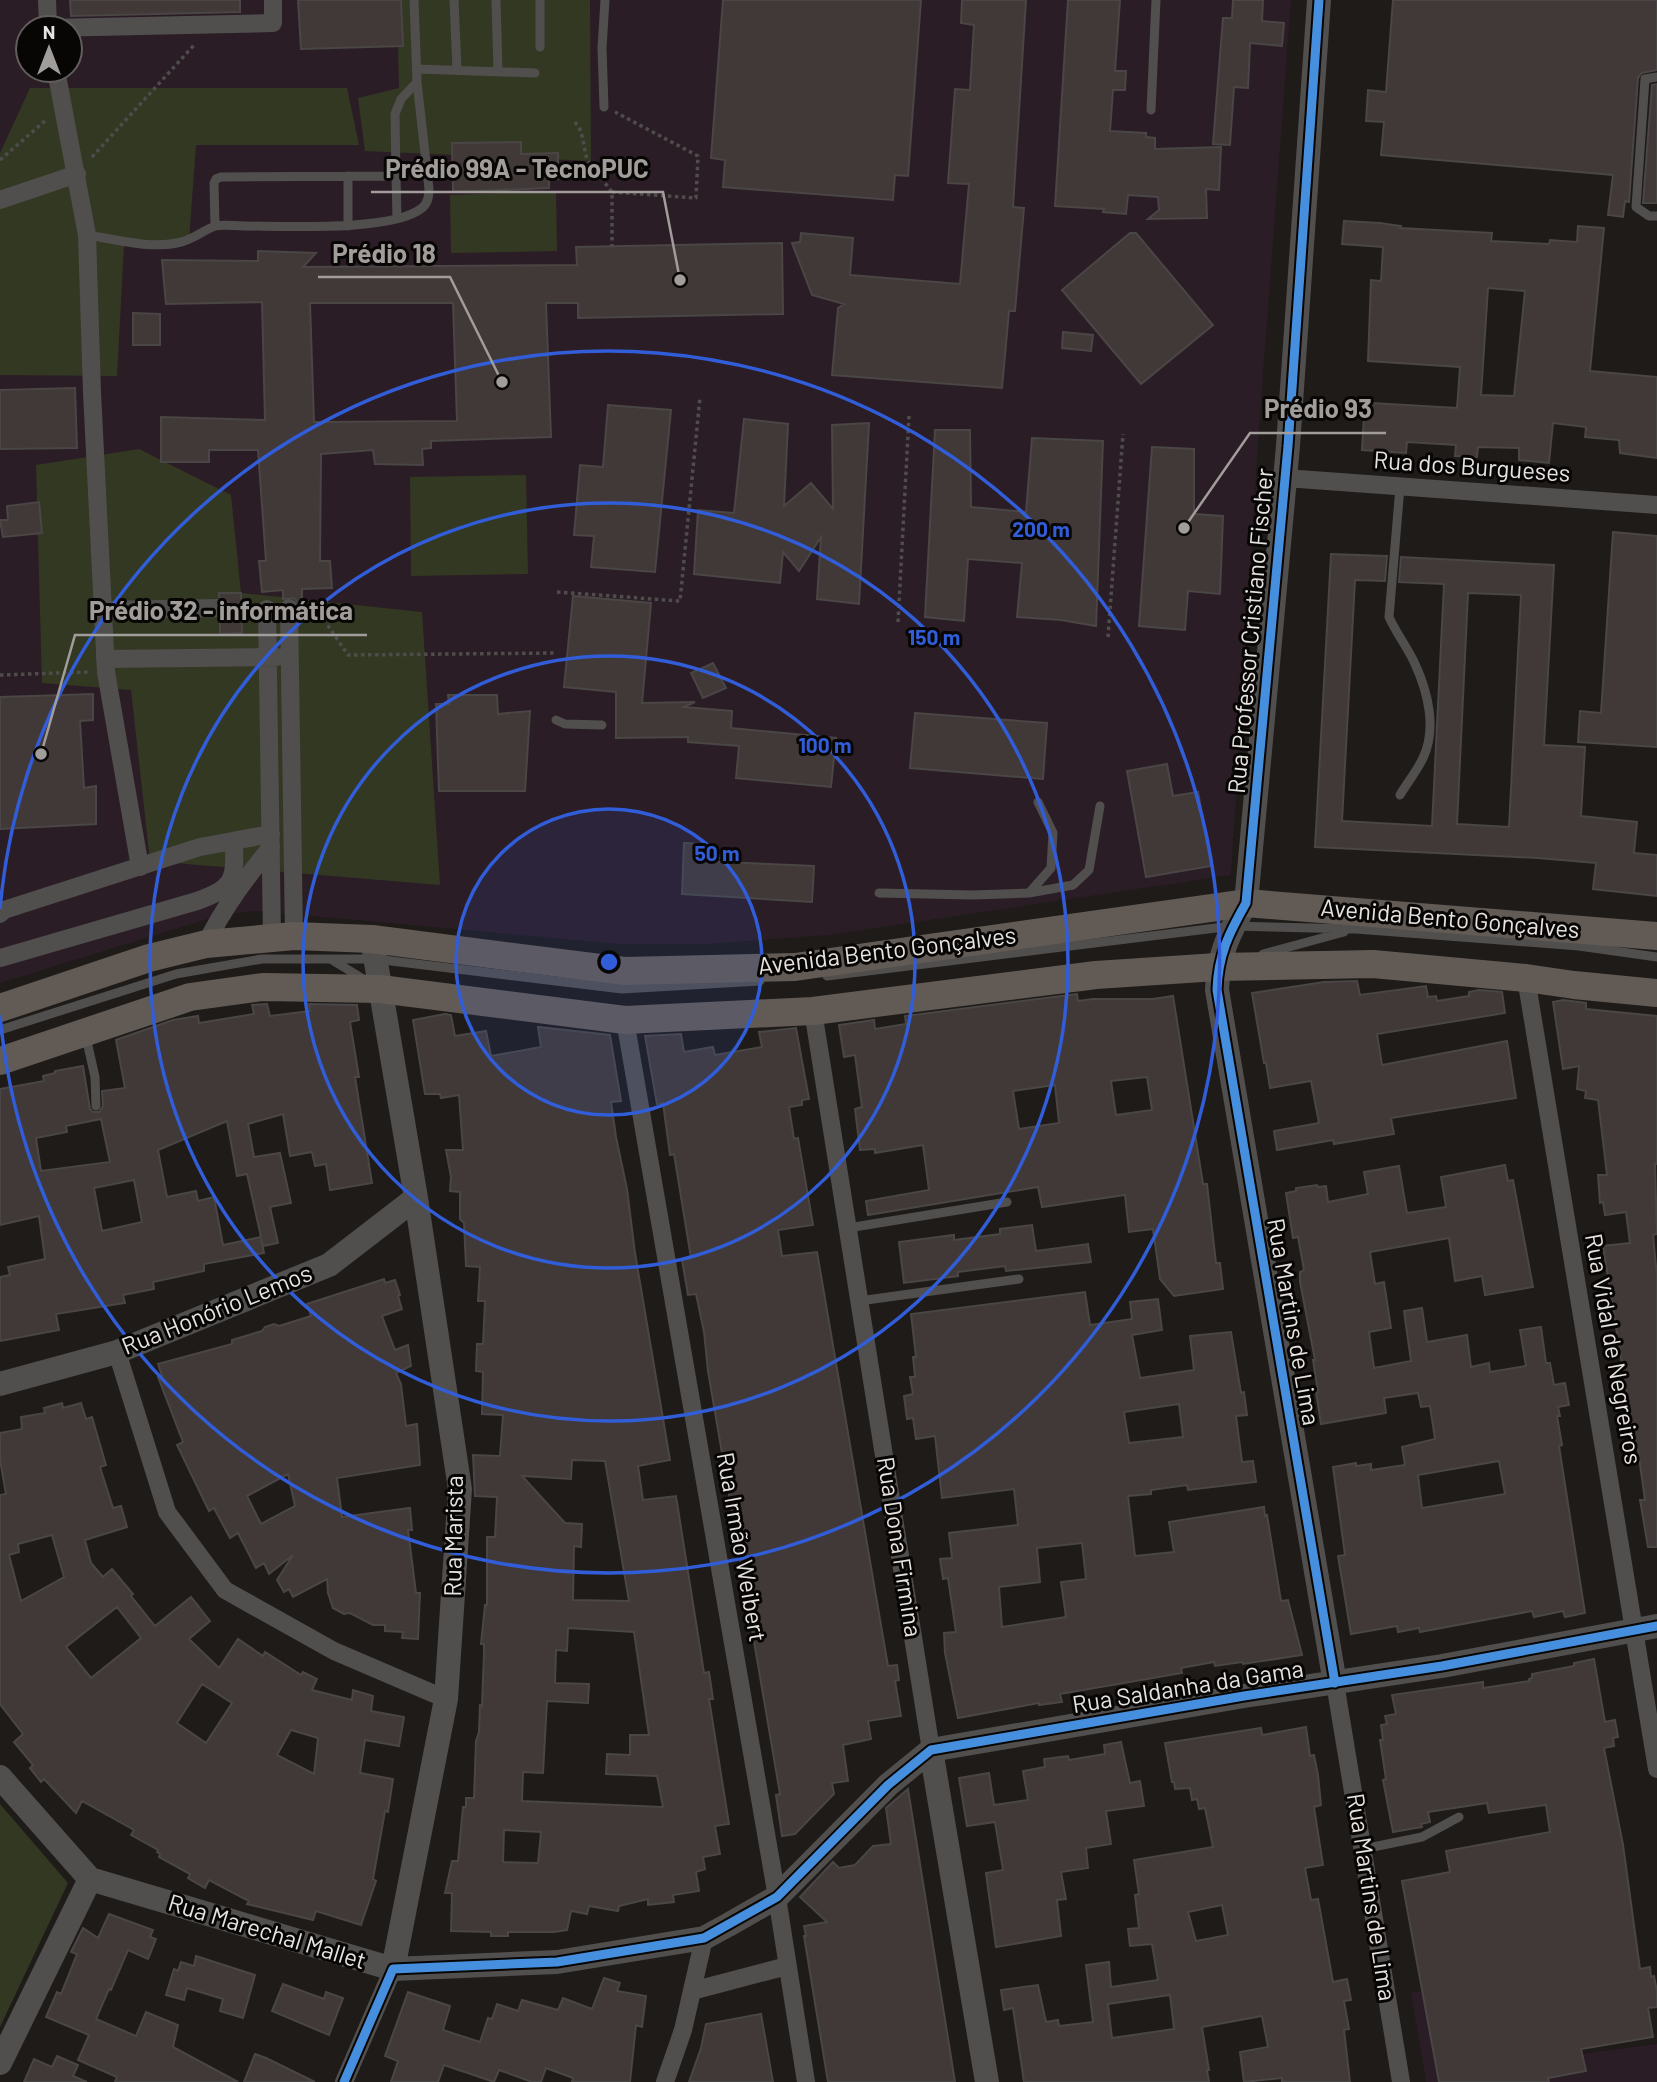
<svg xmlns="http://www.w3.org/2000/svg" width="1657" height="2082" viewBox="0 0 1657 2082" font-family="Barlow,sans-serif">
  <rect width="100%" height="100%" fill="#1e1b19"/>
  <!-- education -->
  <path fill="#2b1d25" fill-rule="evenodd" d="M0,0H1291L1258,442L1231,875L829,935L708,944H619L257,911L220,915L0,983ZM28,28H70V70H28Z
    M1521,1974L1537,2060L1657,2044V2082H1426L1411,1993Z"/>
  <!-- green -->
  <path fill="#333823" d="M397,0H590L591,161L365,151L358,98L399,88Z
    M30,88H347L359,145H196L189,240L124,246L117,376L0,375V153Z
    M556,191L557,251L451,253L450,195Z
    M139,449L231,495L241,593L422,612L440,885L150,861L131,690L42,683L36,465Z
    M526,475L528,574L411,576L410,477Z
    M0,1804L68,1883L0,2027Z"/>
  <!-- building -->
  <path fill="#413937" stroke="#494645" stroke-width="2" fill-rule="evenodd" d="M70,0H240V12L71,16Z
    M298,0H401L403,46L301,49Z
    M723,0H921L908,176L895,175L893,200L723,187L725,160L711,158Z
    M962,0H1026L1013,207L1024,208L1015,311H1009L1002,388L832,375L838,308L844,304L812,295L792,243L800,242L801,233L853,238L850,275L960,284L969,184L948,183L955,89L970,90L974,25L961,23Z
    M1068,0H1120L1115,71H1126L1125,90H1113L1110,131L1146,133V137L1155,138V149L1221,147L1219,190L1206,189L1207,218L1148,219L1159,210L1158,197L1128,195L1126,214L1103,212L1104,209L1055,206Z
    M1233,0H1263L1262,21L1284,23L1282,46L1250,43L1248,88L1234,87L1230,145L1213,144L1223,18H1232Z
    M1393,0H1657V70L1642,73L1638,78L1629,202L1625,201L1623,217L1608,215L1613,175L1381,155L1384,122L1366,121L1368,90L1386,92Z
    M1657,84V203H1643L1652,85Z
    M521,142V154L558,153V179H549V188L453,192L452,143Z
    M1344,221L1380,223L1401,226L1400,228L1492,233L1491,241L1549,244L1550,240L1577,242L1578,226L1604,228L1590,371L1657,377V458L1620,453L1619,440L1585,437L1586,427L1553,423L1549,463L1519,460V448L1478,447L1477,457L1455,456L1456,445L1407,442L1406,453L1362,450L1364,416H1372V403L1457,408L1460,367L1368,361L1371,280L1381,281L1383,247L1342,244ZM1488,288L1525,291L1514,396L1481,395Z
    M1130,233H1136L1213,325L1141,384L1062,290Z
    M782,243L783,314L578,318V303H546L551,437L431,441V448L422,449L423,465L375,464L373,450L321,454L320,561H330L332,588L302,589V604H299L294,598L283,599V590L262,592L259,561H266L258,450H209V462H161V417L265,420L262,302L166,304L162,260L258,261V251L316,253L303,267L577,265L576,247ZM310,303H453L457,421L314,422Z
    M133,313L160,314V345H133Z
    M1063,332L1093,335L1091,351L1062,348Z
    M75,388L77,448L0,449V390Z
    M608,405L671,410L655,572L591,567L594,536L574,535L580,465L603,467Z
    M744,419L788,424L784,506L811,483L833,509L832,425L869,423L859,604L817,599L821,537L799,571L783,552L780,583L694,574L698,510L734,513Z
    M935,430H970L971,507L1026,512L1032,438L1103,441L1096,626L1061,620L1017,617L1022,563L968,559L964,621L925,617Z
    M1152,447L1194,449V514L1223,516L1220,594L1188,591L1185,630L1139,626Z
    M39,502L42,533L3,537L0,520H8L7,506Z
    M1613,532L1657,536V747L1578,742L1580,711L1601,713Z
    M1331,554L1387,556L1385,581L1355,580L1342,821L1432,826L1444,584L1399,582L1401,557L1554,565L1544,745L1585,747L1581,816L1637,822L1634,853L1657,855V896L1593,889L1596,863L1538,858L1315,847ZM1468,593L1521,595L1509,827L1457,824Z
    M219,593H241L242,633L220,634V619L225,617L230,608L228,602L219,597Z
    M573,596L651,603L642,703L695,702L684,707L732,711L731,728L836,738L831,787L736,778L739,746L688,742V737L616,738V692L564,687Z
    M713,663L726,688L703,698L691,673Z
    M93,694V720L80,721L84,788L96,786V824L0,829V697Z
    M448,695H497L498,714L530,711L525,791H439L436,704H449Z
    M915,713L1047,723L1043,779L910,768Z
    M1167,764L1173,796L1198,792L1211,866L1146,877L1127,771Z
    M684,843L701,844V861L814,866L812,902L682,894Z
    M1357,981L1360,995L1426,986L1428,997L1436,996L1437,1001L1469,996V992L1479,990L1502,992L1505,1013L1377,1034L1382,1065L1507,1041L1516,1098L1391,1118L1394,1134L1334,1144L1333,1140L1277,1150L1274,1131L1319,1123L1311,1081L1270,1088L1266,1063H1264L1252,993L1324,982Z
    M1077,994L1078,1001L1093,999H1153L1173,996L1203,1184H1207L1216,1263H1220L1223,1289L1174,1296L1160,1279L1153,1229L1129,1232L1125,1195L1042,1207L1038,1187L868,1215L866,1201L929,1190L923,1145L875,1153V1149L860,1150L855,1109L862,1107L855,1055L844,1057L839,1025L874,1020L875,1029L906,1024L905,1016ZM1147,1077L1152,1110L1116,1115L1111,1081ZM1055,1085L1059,1123L1019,1129L1013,1091Z
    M1563,1000L1586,1003V1009L1657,1016V1164H1655L1657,1234L1653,1235L1657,1276V1547H1648L1640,1500H1645L1638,1450L1632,1427L1603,1246L1630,1243L1626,1212L1605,1215L1603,1202L1600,1203L1598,1175H1607L1598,1100L1585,1098L1586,1091L1577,1089L1579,1066L1563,1069L1553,1002Z
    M267,1004L270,1016L310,1011L309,1004L357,1005L359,1020L350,1022L359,1077H355L372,1183L330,1190L326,1164L315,1166L312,1152L290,1156L283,1114L248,1124L254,1157L280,1153L291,1203L270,1207L278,1243L263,1246L261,1239L264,1253L204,1264V1271L153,1282L154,1289L123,1295L125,1303L56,1314L59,1330L0,1341V1277L10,1275L8,1267L45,1259L39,1216L0,1225V1089L44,1081L43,1076L55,1073V1071L83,1066L90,1109L93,1112H99L103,1106L102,1091L125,1088L116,1040L173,1020L198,1016L199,1023L254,1014L252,1005ZM101,1119L110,1162L41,1171L36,1138L67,1132L66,1126ZM227,1121L237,1176L247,1174L261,1237L223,1245L214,1197L198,1201L196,1191L167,1197L158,1150ZM134,1180L142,1222L102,1231L94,1188Z
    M445,1014L451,1015L455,1036L486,1031L491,1056L541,1047L538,1027L610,1035L621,1101L611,1102L616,1137L627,1189L635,1253L670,1460L638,1466L643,1500L676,1496L704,1673L709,1672L713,1699H709L729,1824L715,1826L720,1854L703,1857L705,1869L696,1872L699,1891L673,1895L674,1902L648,1905V1899L619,1906L618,1911L589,1906L587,1914L571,1911L567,1930L554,1932H508V1936H491V1932L451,1931L452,1893H445L452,1861H458L463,1807H466V1798H474L476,1741L479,1732L480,1705L482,1706L484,1653V1644H481L485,1605H487V1537H495L497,1497L475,1496L473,1455L500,1456L503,1415L482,1414L483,1372L476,1371L477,1344H483L485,1301H478L480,1267L466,1266L464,1223L460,1219V1192L450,1191L451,1177L446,1150H463L459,1095L441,1098L440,1094H425L413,1020ZM572,1460L605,1461L629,1601L573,1600L574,1546L581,1547L582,1524L565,1523L522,1476L571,1479ZM568,1628L634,1632L649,1735H630V1755L607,1754L606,1774L657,1776L663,1807L522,1801L523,1772L543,1773L547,1701L588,1703L589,1684L555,1683L556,1650L567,1651ZM504,1830L541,1832L538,1863L503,1862Z
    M796,1028L809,1099L802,1100V1105L789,1107L794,1139L798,1138L813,1225L778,1230L782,1256L817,1252L888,1666L897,1665L899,1680L895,1681L901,1716L868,1721L871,1739L843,1745L848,1781L832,1783L834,1794L795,1834L782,1836L776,1795L780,1794L708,1371L704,1332L696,1294L688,1295L682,1260L691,1258L674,1154L670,1155L663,1103L657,1104L645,1036L681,1034L684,1052L713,1047L715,1055L762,1047L759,1032Z
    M1505,1165L1508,1181L1513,1180L1533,1287L1485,1295L1482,1276L1455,1281L1449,1238L1370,1252L1375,1284L1384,1282L1391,1328L1369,1332L1374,1368L1411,1361L1404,1311L1422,1308L1427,1342L1467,1335L1471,1367L1489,1363L1490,1372L1526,1366L1520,1330L1541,1327L1546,1363H1550L1554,1385L1565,1383L1569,1405L1558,1407L1560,1416H1557L1562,1445L1559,1446L1585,1613L1565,1617L1563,1611L1534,1617L1532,1611L1420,1632L1419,1628L1398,1632L1397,1626L1351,1634L1338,1556L1345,1555L1333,1467L1356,1463V1466L1371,1464V1470L1405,1465L1402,1447L1435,1439L1430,1406L1421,1407L1418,1393L1384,1398L1386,1413L1321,1424L1316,1392H1318L1313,1360H1315L1300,1282V1272L1304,1270L1298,1237L1293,1238L1286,1193L1296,1191V1188L1317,1185L1318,1187L1326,1186L1328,1202L1368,1194L1364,1172L1399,1166L1407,1213L1446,1207L1441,1177ZM1499,1461L1505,1494L1422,1508L1418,1475Z
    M1032,1225L1036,1251L1088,1244L1091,1262L1006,1271L1005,1266L958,1272V1276L904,1283L899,1242L954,1235V1240L1000,1234V1229Z
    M384,1279L385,1283L395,1280L400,1295L398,1296L402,1309L382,1316L395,1350L408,1345L411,1366L396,1373L401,1384L406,1426L417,1424L420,1465L337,1478L342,1517L410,1508L412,1530H408L416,1593H420L418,1639L402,1638L403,1632L385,1631V1625H373L350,1613L344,1614L333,1608L328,1593L327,1579L293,1597L289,1589L284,1592L277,1580L293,1555L269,1574L264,1563L256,1568L238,1533L230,1538L214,1508L209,1511L177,1445L183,1442L158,1377L162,1376L158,1364L232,1344V1340L262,1331L265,1327L274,1324L279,1326L311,1316L307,1304ZM288,1474L295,1506L261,1524L247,1496Z
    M1085,1292L1090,1325L1132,1319L1130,1302L1158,1299L1162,1330L1132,1335L1140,1378L1194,1370L1190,1336L1231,1332L1241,1393L1244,1392L1247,1415L1236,1416L1242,1462L1253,1461L1256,1482L1188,1490L1187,1485L1151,1490V1494L1128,1496L1135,1556L1174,1552L1169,1522L1264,1507L1265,1516L1267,1515L1281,1601L1288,1600L1302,1655L1243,1664L1242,1662L1215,1666L1214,1662L1181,1668L1182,1673L1060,1694L1062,1702L1039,1705V1703L958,1718L945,1653L944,1633L956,1632L948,1578L943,1579L940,1559L952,1558L949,1533L1018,1525L1014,1489L942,1498L935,1436L916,1439L913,1418L907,1419L904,1396L913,1394L910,1377H915L913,1357H916L911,1314ZM1179,1404L1183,1437L1129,1443L1124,1412ZM1082,1543L1086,1579L1061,1582L1066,1617L1002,1627L999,1587L1040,1582L1037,1548Z
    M62,1403L63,1408L81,1403L86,1419L92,1417L106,1465L100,1467L113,1508L121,1506L127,1527L85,1540L91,1563L103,1577L112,1569L133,1594L131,1596L155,1626L191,1597L210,1621L189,1639L219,1668L238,1639L263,1656L265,1652L301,1675L303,1672L317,1679L312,1690L352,1700L353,1690L373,1696L371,1711L404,1717L399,1746L365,1740L360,1773L393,1779L388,1812L385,1811L373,1879L376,1881L361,1925L316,1911L313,1920L247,1904L249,1901L209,1880L205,1888L188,1878L190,1874L159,1857L160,1854L157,1852L158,1850L131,1835L134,1830L82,1801L76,1813L44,1779L41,1782L30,1768L33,1765L14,1742L23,1734L0,1704V1495L6,1494L0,1460V1433L22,1429L21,1417L45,1413L44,1408ZM52,1535L64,1577L21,1601L9,1555L19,1552L18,1544ZM117,1607L141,1638L91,1678L66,1647ZM202,1684L232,1703L206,1743L177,1723ZM291,1730L318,1738L314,1774L277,1755Z
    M1594,1659L1605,1722L1615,1720L1618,1737L1613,1738L1614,1746L1604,1748L1623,1845L1640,1969L1650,1967L1651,1977L1654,1976L1657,1991V2007L1648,2008L1653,2037L1581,2049L1586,2071L1548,2078L1549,2082H1439L1402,1881L1450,1872L1446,1851L1550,1832L1546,1805L1489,1813L1487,1803L1428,1812L1430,1822L1421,1824L1422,1827L1393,1832L1383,1780L1386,1779L1380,1740H1383L1381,1725L1387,1724L1385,1716L1396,1714L1392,1695L1483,1682V1688L1530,1681L1529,1679L1532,1678V1674L1574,1666V1663Z
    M1306,1727L1310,1756L1314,1755L1318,1775L1321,1805L1314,1807L1323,1865L1305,1868L1311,1900L1318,1899L1333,1982L1347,1979L1351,2000L1344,2001L1349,2029L1344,2030L1350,2082H1282V2078L1244,2082L1240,2052L1268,2047L1262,2016L1202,2027L1209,2070H1207L1209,2082H1024L1013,2008L1004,2010L1001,1990L1038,1985L1046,2022L1058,2020L1059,2026L1093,2022L1086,1965L1109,1962L1111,1987L1158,1980L1152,1944L1130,1946L1128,1929L1139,1928L1135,1895L1139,1894L1134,1860L1213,1847L1205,1808L1199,1809L1197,1799L1192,1800L1190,1788L1175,1789L1174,1782H1172L1165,1743L1261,1728L1262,1735ZM1222,1905L1228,1935L1196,1941L1188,1912ZM1170,1995L1174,2029L1112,2038L1108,2004Z
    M1121,1742L1130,1783L1140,1781L1144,1806L1106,1811L1111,1844L1086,1848L1088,1868L1061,1872L1066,1899L1057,1900L1061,1936L996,1947L986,1873L1003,1870L995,1822L967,1826L959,1778L989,1773L994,1805L1028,1800L1023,1771L1045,1767L1044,1759L1068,1756L1069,1760L1105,1754L1104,1745Z
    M908,1789L955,2082H828L804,1936H806L804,1926L827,1922L800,1897L833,1862L839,1868L855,1865L873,1846L891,1844L886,1808Z
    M109,1914L153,1930L150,1937L156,1939L148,1959L128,1950L111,1990L109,1989L96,2019L136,2036L146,2012L178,2025L173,2047L238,2082H115L117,2077L78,2060L89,2035L46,2017L57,1992L61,1994L77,1954L71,1952L83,1928L98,1938Z
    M196,1956L255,1975L243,2018L220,2011L223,1999L187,1988L184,2000L166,1995L174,1969L178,1971L181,1962L194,1966Z
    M604,1978L620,1983L617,1991L646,1996L642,2027L636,2025L630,2082H572L573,2078L546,2068L541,2082H532L499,2070L494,2082L444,2065L438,2082H391L398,2061L385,2056L408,1992L450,2006L443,2030L480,2042L488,2018L492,2019L497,2004L518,2011L522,2000L558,2010L563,1998L592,2009Z
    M283,1984L324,1999L326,1992L343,1998L329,2035L272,2011Z
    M761,2014L773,2082H689L701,2048L706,2024Z
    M255,2054L266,2058L315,2082H244Z
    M57,2056L78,2065L73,2076L87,2082H24L34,2059L52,2067Z"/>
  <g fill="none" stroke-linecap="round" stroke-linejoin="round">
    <!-- path -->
    <path stroke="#4f4d4b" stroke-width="3.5" stroke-dasharray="3.5 3.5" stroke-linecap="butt" d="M575,122L581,131L587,160L612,192V246
      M92,157L195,44
      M0,160L46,120
      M612,192L696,198L698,156L615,112
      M557,592L680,601L700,397
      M306,611L320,614L348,655L554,653
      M898,622L909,416
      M1108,637L1123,434
      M0,675L89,672"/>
    <!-- lane -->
    <path stroke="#514f4e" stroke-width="9" d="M454,0L457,70
      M496,0L498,71
      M540,0V47
      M417,69L535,73
      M1657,77L1645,79L1636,207L1649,216H1657
      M604,107L602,48L605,0
      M1151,110L1156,0
      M348,176V226
      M396,176L397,218
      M215,226L214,183L216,179L221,177L396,176L395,114L401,99L417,82
      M87,235C115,239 149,249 177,243C194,240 204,229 216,226C224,224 234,226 243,226C282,226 393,232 422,208C428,203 429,197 429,189L417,82L414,0
      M556,720L565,724L602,725
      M1400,795C1407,783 1417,771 1423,758C1437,729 1428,692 1415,664C1408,648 1396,633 1389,617L1400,487
      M879,893L972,895L1029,893L1073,885L1089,870L1100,806
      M1029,893L1051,868L1053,833L1038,802
      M1263,954L1344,932
      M332,960L365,980
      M827,976L1232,926L1356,929L1579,946L1657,957
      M0,1030L176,974L262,959H375L622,989L760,981
      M86,1037L95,1077L96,1106
      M848,1228L1007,1202
      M859,1301L1019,1279
      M1363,1849L1422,1837L1459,1817"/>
    <!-- street -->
    <path stroke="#514f4e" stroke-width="18" d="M47,0L48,28
      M49,28L273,23V0
      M56,70L87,235L92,392L106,672L140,867
      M0,200L77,174
      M1285,478L1657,505
      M289,608L294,936
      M267,609L272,938
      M103,610L219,608
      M105,659L277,657
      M0,914L4,910L200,847L271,834
      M206,944C223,908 246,878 271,847
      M0,958L197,901C235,887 235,880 234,841
      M1526,978L1657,1769
      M813,1011L931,1750
      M625,1020L777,1897L806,2082
      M117,1352L167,1512L225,1590L334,1651L446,1699
      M1335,1683L1401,2082
      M692,1991L787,1966
      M344,2082L393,1969
      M665,2082L683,2030L704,1938"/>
    <!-- secondary -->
    <path stroke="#514f4e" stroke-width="24" d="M1319,0L1288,446L1246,903C1229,933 1218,955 1217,990L1335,1683
      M372,939L416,1198L460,1489L446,1699L393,1969
      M0,1384L117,1352L329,1265L416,1198
      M931,1750L987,2082
      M0,1777L90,1879L393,1969L557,1962L704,1938L728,1925L777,1897L888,1785L931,1750L1244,1696L1442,1666L1657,1626
      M0,2063L90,1879"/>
    <!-- primary -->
    <path stroke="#625b55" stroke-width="28" d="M0,1008L149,958L206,944L294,936L372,939L624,971L795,967L1246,903L1657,936
      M0,1061L190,997L263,987L380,989L625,1020L813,1011L1096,975L1217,967L1373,964L1526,978L1574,985L1657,993"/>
    <defs>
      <path id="cycleway" d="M1319,0L1288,446L1246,903C1229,933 1218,955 1217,990L1335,1683
        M344,2082L393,1969L557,1962L704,1938L777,1897L888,1785L931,1750L1244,1696L1442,1666L1657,1626"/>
    </defs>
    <!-- cycleway casing -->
    <use href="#cycleway" stroke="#080605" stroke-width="13"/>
    <!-- cycleway -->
    <use href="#cycleway" stroke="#468fdf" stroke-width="9"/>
  </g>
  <!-- distance rings -->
  <circle cx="609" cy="962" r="153" fill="#315dd9" fill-opacity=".12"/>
  <g fill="none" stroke="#315dd9" stroke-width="3.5">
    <circle cx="609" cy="962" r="153"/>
    <circle cx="609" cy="962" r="306"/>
    <circle cx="609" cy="962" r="459"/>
    <path d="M0 909A611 611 0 1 1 0 1015"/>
  </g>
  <g text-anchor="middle" stroke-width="6" stroke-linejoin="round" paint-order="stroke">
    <!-- street labels -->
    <g font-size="24" fill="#e7e3e0" stroke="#080605">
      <text transform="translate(1472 467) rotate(4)" y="8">Rua dos Burgueses</text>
      <text transform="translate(1251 631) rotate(-85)" y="8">Rua Professor Cristiano Fischer</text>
      <text transform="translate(1450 919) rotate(5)" y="8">Avenida Bento Gonçalves</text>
      <text transform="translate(887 951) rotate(-7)" y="8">Avenida Bento Gonçalves</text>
      <text transform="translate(217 1310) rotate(-22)" y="8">Rua Honório Lemos</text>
      <text transform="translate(1293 1322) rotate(80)" y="8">Rua Martins de Lima</text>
      <text transform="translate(1613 1349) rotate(80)" y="8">Rua Vidal de Negreiros</text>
      <text transform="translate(454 1536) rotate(-89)" y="8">Rua Marista</text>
      <text transform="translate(741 1547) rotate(80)" y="8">Rua Irmão Weibert</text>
      <text transform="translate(899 1547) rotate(81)" y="8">Rua Dona Firmina</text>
      <text transform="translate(1188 1687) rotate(-9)" y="8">Rua Saldanha da Gama</text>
      <text transform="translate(1371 1897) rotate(81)" y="8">Rua Martins de Lima</text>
      <text transform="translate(267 1932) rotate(17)" y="8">Rua Marechal Mallet</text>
    </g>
  </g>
  <circle cx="609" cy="962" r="10" fill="#315dd9" stroke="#080605" stroke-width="3.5"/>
  <g font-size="21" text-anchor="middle" font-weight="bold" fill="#315dd9" stroke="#080605" stroke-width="6" stroke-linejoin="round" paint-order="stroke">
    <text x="1041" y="537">200 m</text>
    <text x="934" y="645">150 m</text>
    <text x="825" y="753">100 m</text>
    <text x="717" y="861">50 m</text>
  </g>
  <!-- callouts -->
  <path fill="none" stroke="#a19d9a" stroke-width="2.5" d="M680 280L663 192H371M502 382L450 277H318M1184 528L1250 433H1386M41 754L75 635H367"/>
  <g fill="#a19d9a" stroke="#080605" stroke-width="2.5">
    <circle cx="680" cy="280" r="7"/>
    <circle cx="502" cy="382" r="7"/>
    <circle cx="1184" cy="528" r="7"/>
    <circle cx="41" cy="754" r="7"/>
  </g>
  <g font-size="26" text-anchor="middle" font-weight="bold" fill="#a19d9a" stroke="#080605" stroke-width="6" stroke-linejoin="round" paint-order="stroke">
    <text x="517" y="178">Prédio 99A - TecnoPUC</text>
    <text x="384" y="263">Prédio 18</text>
    <text x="1318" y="418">Prédio 93</text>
    <text x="221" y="620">Prédio 32 - informática</text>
  </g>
  <!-- north arrow -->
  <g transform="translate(49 49)"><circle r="33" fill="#080605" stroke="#615e5d" stroke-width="2"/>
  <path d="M0-5L12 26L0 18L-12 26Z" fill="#a19d9a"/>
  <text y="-10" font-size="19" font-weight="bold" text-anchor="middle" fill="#e7e3e0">N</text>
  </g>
</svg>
